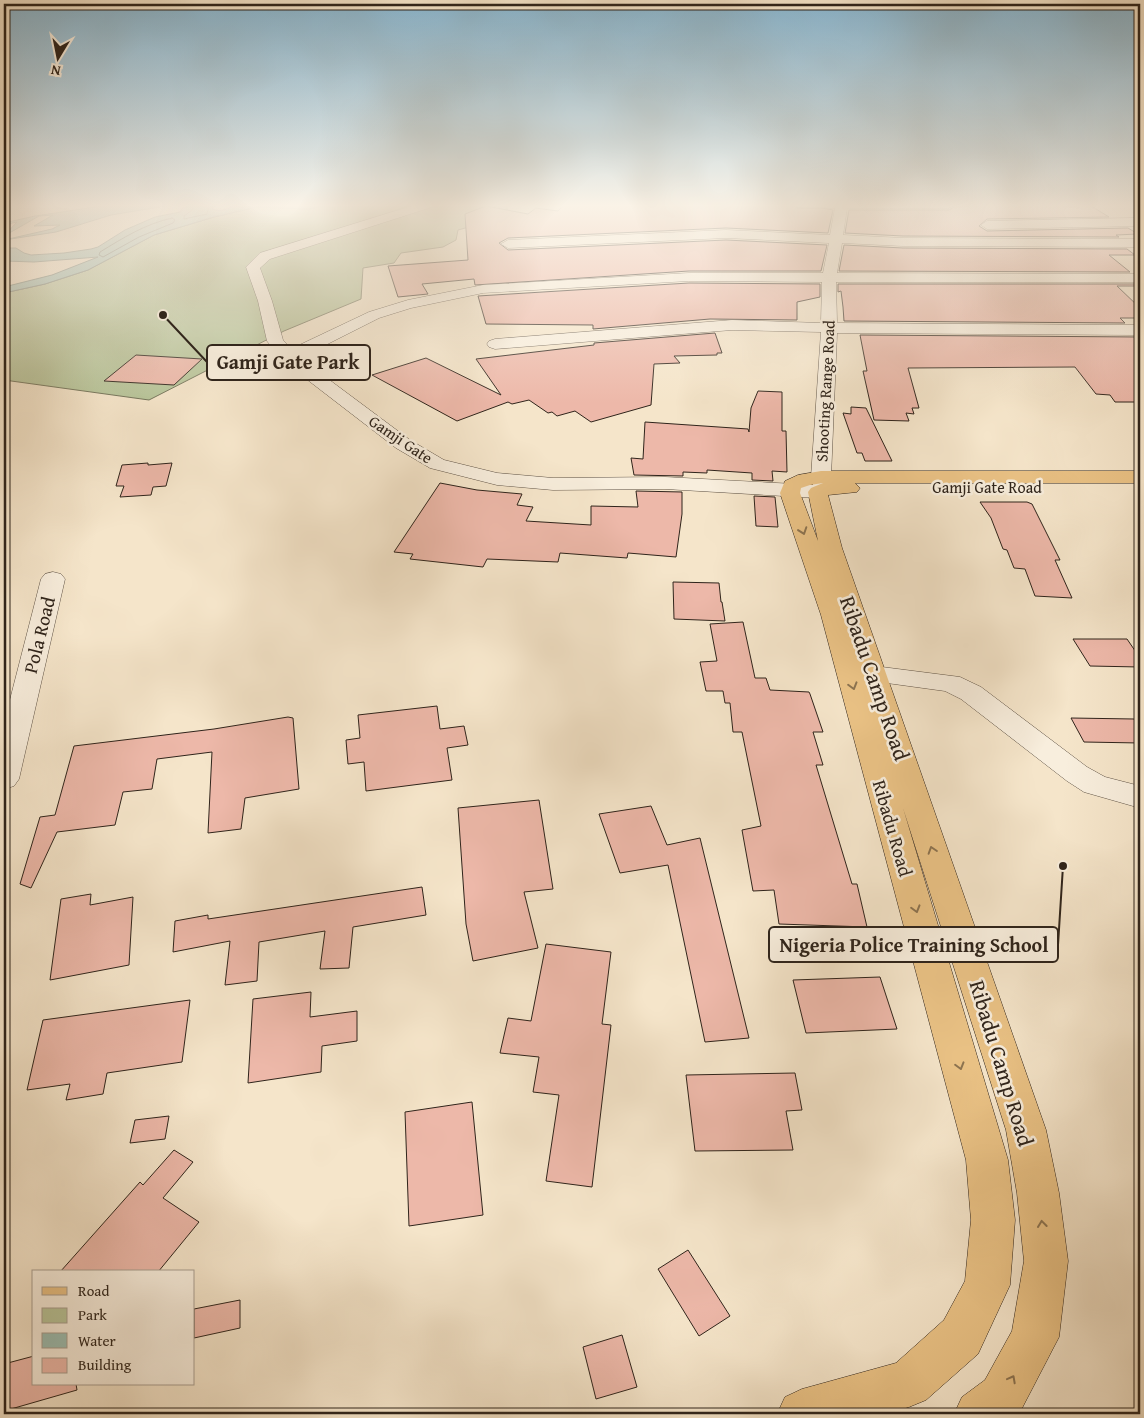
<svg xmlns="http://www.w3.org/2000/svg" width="1144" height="1418" viewBox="0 0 1144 1418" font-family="'Gentium Book Plus',serif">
  <rect width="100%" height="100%" fill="#f5e5ca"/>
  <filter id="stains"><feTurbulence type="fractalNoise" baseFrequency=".004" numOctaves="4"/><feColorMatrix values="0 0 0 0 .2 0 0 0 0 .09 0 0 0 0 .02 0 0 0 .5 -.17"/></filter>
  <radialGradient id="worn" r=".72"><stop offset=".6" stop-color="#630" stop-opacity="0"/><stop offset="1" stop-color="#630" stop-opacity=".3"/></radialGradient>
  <!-- green -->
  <path fill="#b8c59a" stroke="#74745a" d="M330,204H506L509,216L458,230L456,240L443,247L401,253L394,263L363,268L361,299L284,331L149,400L4,380V293L45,284L88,270L154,235L214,217L257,207L309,209Z"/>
  <!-- water -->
  <path fill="#9cbfb4" stroke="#708177" d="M115,204H178L111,215L56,232L4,240L52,229L60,225L34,226L53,215L39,216L4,236L17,222L12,223L4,227V223L35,216Z
    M197,204H216L212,209C222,213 229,208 237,204H330L309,209L257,207L214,217L154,235L88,270L45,284L4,293V287L52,275L98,257L34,262L4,261V248H16L24,253L31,255L64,253L91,249L98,247L125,230L155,217L180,212L183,208Z"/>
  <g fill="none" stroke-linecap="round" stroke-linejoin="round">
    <!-- shore -->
    <path stroke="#667268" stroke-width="1" d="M194,204L192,210L184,216V219L207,214L209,204
      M172,218L175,220L173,223L139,237L103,257L99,255L100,252C123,238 145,224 172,218Z"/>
  </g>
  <!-- building -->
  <path fill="#edb8a9" stroke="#2f241b" d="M564,204H770L797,206V208H822L833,210L828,233L726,228L508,238L499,243L508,250L726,240L827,245L821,271H689L475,285L474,279L422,284L428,294L398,297L388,266L468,260L465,214L486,206L528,214L536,208L558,211Z
    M1025,204H1088L1109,217L987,219L979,226L987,231L1128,228L1138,234L1116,235L1119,237L903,236L845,233L849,210H949L956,206Z
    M844,245L903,248L1127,249L1135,255H1109L1130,272L839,271Z
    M689,283L820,284V297L797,302V320L710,319L593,329V325L486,324L478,296Z
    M838,284H1140V286H1117L1140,308V318H1120L1125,323L844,321L843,307L841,291L838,292Z
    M715,333L722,353H717V355L674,356L680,363L654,364L651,405L591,422L575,411L557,416L552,412L548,413L529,400L512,404L508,402L457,421L372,375L426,358L501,395L476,359L594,345V343Z
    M860,335L1140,337V402H1115L1110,395L1096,394L1075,367L908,368L919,408H912L914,414L906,413L909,421L874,420L863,371H867Z
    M136,355L202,359L174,385L104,381Z
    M758,391L782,392V431H786L787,472L772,471L773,481L752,480V473L707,470V473L683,472V476L634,475L631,458L643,459L645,422L748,429L749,432L751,408Z
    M851,407L866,408L892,461H865L862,453H857L843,413L851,414Z
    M148,463V465L172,463L166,486L153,487L151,495L120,497L124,486H116L122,465Z
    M440,483L477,490L522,494L517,505L533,507L526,521L591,525V506L638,507L636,491L682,492V514L676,557L628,553L627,558L560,553L558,562L487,559L483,567L410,559L413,554L394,552Z
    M754,496L775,497L778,527L756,526Z
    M980,502H1027L1032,504L1060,560H1055L1072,598L1035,596L1025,569L1014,568L1007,550L1003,549L991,518Z
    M673,582L719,583L721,602H722L725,621L674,619Z
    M743,622L755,678H766L770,690L809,692L810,694L823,732H813L823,765H816L852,884H857L867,927L779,924L774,890L753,891L742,830L761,826L742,732H733L730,703H725L723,691H706L700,662L717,661L710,624Z
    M1073,639H1127L1140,658V667L1090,666Z
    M437,706L440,729L464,726L468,745L447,748L452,780L366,791L364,762L348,764L346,740L360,738L358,715Z
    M288,717L293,718L299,789L245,798L241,829L208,833L212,752L157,759L152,789L123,792L115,825L57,832L31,888L20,884L40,817L55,815L74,746L214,729Z
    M1071,718L1134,719L1140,729V743L1084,742Z
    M539,800L553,889L524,892L538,948L473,961L466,924L458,808Z
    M651,806L667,845L700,838L749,1038L705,1042L668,865L620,873L599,814Z
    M422,887L426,915L353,927L349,968L320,969L325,931L259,942L257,981L225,985L230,941L173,952L175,921L208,915V919Z
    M91,894L90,905L133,897L129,965L50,980L61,899Z
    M546,944L611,952L602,1024L611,1025L592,1187L546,1181L559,1095L533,1092L539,1057L500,1053L508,1018L531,1021Z
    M880,977L897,1029L806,1033L793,980Z
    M311,992L310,1017L357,1011V1041L322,1046L321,1072L248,1083L253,999Z
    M190,1000L182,1062L107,1073L103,1094L66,1100L70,1084L27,1090L43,1020Z
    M795,1073L802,1110L786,1111L793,1150L695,1151L686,1075Z
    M472,1102L483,1215L409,1226L405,1112Z
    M169,1116L165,1139L130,1143L135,1120Z
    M174,1150L193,1162L163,1198L199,1222L158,1272H60L140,1182L143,1185Z
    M688,1250L730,1316L699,1336L658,1269Z
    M240,1300V1328L194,1338V1309Z
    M622,1335L637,1387L596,1399L583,1347Z
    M34,1356V1384H76L77,1390L4,1411V1364Z"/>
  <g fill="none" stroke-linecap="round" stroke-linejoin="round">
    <defs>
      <path id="minor" d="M418,204H437L435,206L270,259L260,268L272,301L283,340L291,349L369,312L408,300L483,285L689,273H823L829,243L726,238L508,248L501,244L508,240L726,230L830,235L835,208H826L820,204H955L949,208H847L843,235L903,238L1140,239V247L903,246L842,243L837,273L1140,274V282H836L837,323L1140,325V335L837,333L831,477L834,489L831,493L818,498L665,489L553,490L497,485L430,468L396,448L283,361L267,341L258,301L246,267L260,253ZM689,281L822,282L821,323L732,320L495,339L489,341L487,344L489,347L495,349L732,330L821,332L811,477L813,485L665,477L553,478L497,473L444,460L410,440L300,358L379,318L411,308L483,293Z
        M1140,218V226L987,229L981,225L987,221Z
        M53,572L61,574L65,579L19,779L14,786L4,789V723L41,579L45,574Z
        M874,666L960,677L981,687L1087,767L1105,777L1140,786V808L1084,792L1067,781L961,699L945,691L865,680L861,674L865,668Z"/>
      <path id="major" d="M821,471H1140V483H855L860,488L857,492L828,495L842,548L1046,1130L1059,1193L1068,1261L1059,1337L1019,1414H954L962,1397L985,1380L1012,1331L1024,1261L1017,1193L1006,1130L903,808L1008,1160L1015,1220L1010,1285L978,1354L926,1400L909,1407L885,1414H777L785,1397L802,1389L896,1363L944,1320L965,1281L971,1220L966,1160L821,615L780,493L785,481L798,475ZM823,483L811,488L808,492L818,541L800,493L801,488L810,485Z"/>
    </defs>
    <!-- minor casing -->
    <use href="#minor" stroke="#605447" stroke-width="1"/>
    <!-- major casing -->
    <use href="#major" stroke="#2f241b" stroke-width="1"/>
    <!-- minor -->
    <use href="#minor" fill="#f8eedd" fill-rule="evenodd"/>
    <!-- major -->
    <use href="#major" fill="#eac285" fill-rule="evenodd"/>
  </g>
  <!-- one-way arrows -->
  <defs><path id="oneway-chevron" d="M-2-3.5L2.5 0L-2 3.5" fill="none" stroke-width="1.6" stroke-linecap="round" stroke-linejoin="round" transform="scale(1.25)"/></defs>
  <g stroke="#8c7350">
    <use href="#oneway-chevron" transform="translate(803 531) rotate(71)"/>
    <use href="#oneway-chevron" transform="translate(853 686) rotate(74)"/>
    <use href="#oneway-chevron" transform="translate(932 850) rotate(-108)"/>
    <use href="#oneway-chevron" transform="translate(916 909) rotate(74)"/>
    <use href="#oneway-chevron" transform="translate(960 1066) rotate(74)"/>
    <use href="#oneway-chevron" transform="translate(1042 1224) rotate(-97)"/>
    <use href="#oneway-chevron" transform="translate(1012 1379) rotate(-62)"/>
  </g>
  <!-- sky -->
  <linearGradient id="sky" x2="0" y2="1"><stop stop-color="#89b8d3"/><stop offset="0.51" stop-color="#faf3e7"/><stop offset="1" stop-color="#faf3e7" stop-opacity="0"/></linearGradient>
  <rect width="1144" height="403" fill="url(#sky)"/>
  <g text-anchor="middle" stroke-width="5" stroke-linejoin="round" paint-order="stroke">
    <!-- far-street labels -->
    <g font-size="16" fill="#2f241b" stroke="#f8eedd">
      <text transform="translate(825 391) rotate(-87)" y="6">Shooting Range Road</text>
      <text transform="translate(401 439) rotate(34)" y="6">Gamji Gate</text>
      <text x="987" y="493">Gamji Gate Road</text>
    </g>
    <!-- street labels -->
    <g font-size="19" fill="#2f241b" stroke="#f8eedd">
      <text transform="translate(39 635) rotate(-76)" y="7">Pola Road</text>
      <text transform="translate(893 828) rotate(74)" y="7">Ribadu Road</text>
    </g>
    <!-- near-street labels -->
    <g font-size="22" fill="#2f241b" stroke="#f8eedd">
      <text transform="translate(875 678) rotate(71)" y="8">Ribadu Camp Road</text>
      <text transform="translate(1002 1063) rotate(73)" y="8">Ribadu Camp Road</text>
    </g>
  </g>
  <!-- callouts -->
  <path fill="none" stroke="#2f241b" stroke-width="2" d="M163 315L207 362M1063 866L1058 945"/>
  <g fill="#2f241b" stroke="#f8eedd" stroke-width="2">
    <circle cx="163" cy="315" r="5"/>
    <circle cx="1063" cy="866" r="5"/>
  </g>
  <g fill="#f8eedd" stroke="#2f241b" stroke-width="2">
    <rect x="207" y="345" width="163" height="35" rx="5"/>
    <rect x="769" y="927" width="289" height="35" rx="5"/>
  </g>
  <g font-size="20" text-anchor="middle" font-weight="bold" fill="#2f241b">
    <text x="288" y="369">Gamji Gate Park</text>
    <text x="914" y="952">Nigeria Police Training School</text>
  </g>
  <!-- margin -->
  <rect width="1144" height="1418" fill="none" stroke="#f5e5ca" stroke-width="20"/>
  <rect x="5" y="5" width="1134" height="1408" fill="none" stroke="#2f241b" stroke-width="2.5"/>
  <rect x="10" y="10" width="1124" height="1398" fill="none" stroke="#2f241b"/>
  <!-- legend -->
  <rect x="32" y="1270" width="162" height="115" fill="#f8eedd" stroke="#a89d8f"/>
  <rect x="42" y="1287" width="25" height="8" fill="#eac285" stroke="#a89d8f"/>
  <text x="78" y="1296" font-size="15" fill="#2f241b">Road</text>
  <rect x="42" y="1308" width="25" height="15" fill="#b8c59a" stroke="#a89d8f"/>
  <text x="78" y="1320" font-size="15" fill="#2f241b">Park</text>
  <rect x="42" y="1333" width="25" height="15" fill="#9cbfb4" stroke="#a89d8f"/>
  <text x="78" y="1346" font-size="15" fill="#2f241b">Water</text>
  <rect x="42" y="1358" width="25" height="15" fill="#edb8a9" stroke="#a89d8f"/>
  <text x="78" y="1370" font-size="15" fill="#2f241b">Building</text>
  <!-- north arrow -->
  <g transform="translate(58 58) rotate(190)" stroke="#f8eedd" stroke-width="4" paint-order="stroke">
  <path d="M0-4L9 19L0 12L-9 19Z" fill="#2f241b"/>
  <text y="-8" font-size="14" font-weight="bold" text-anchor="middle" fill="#2f241b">N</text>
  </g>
  <rect width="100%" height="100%" filter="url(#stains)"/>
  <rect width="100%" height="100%" fill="url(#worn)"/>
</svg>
